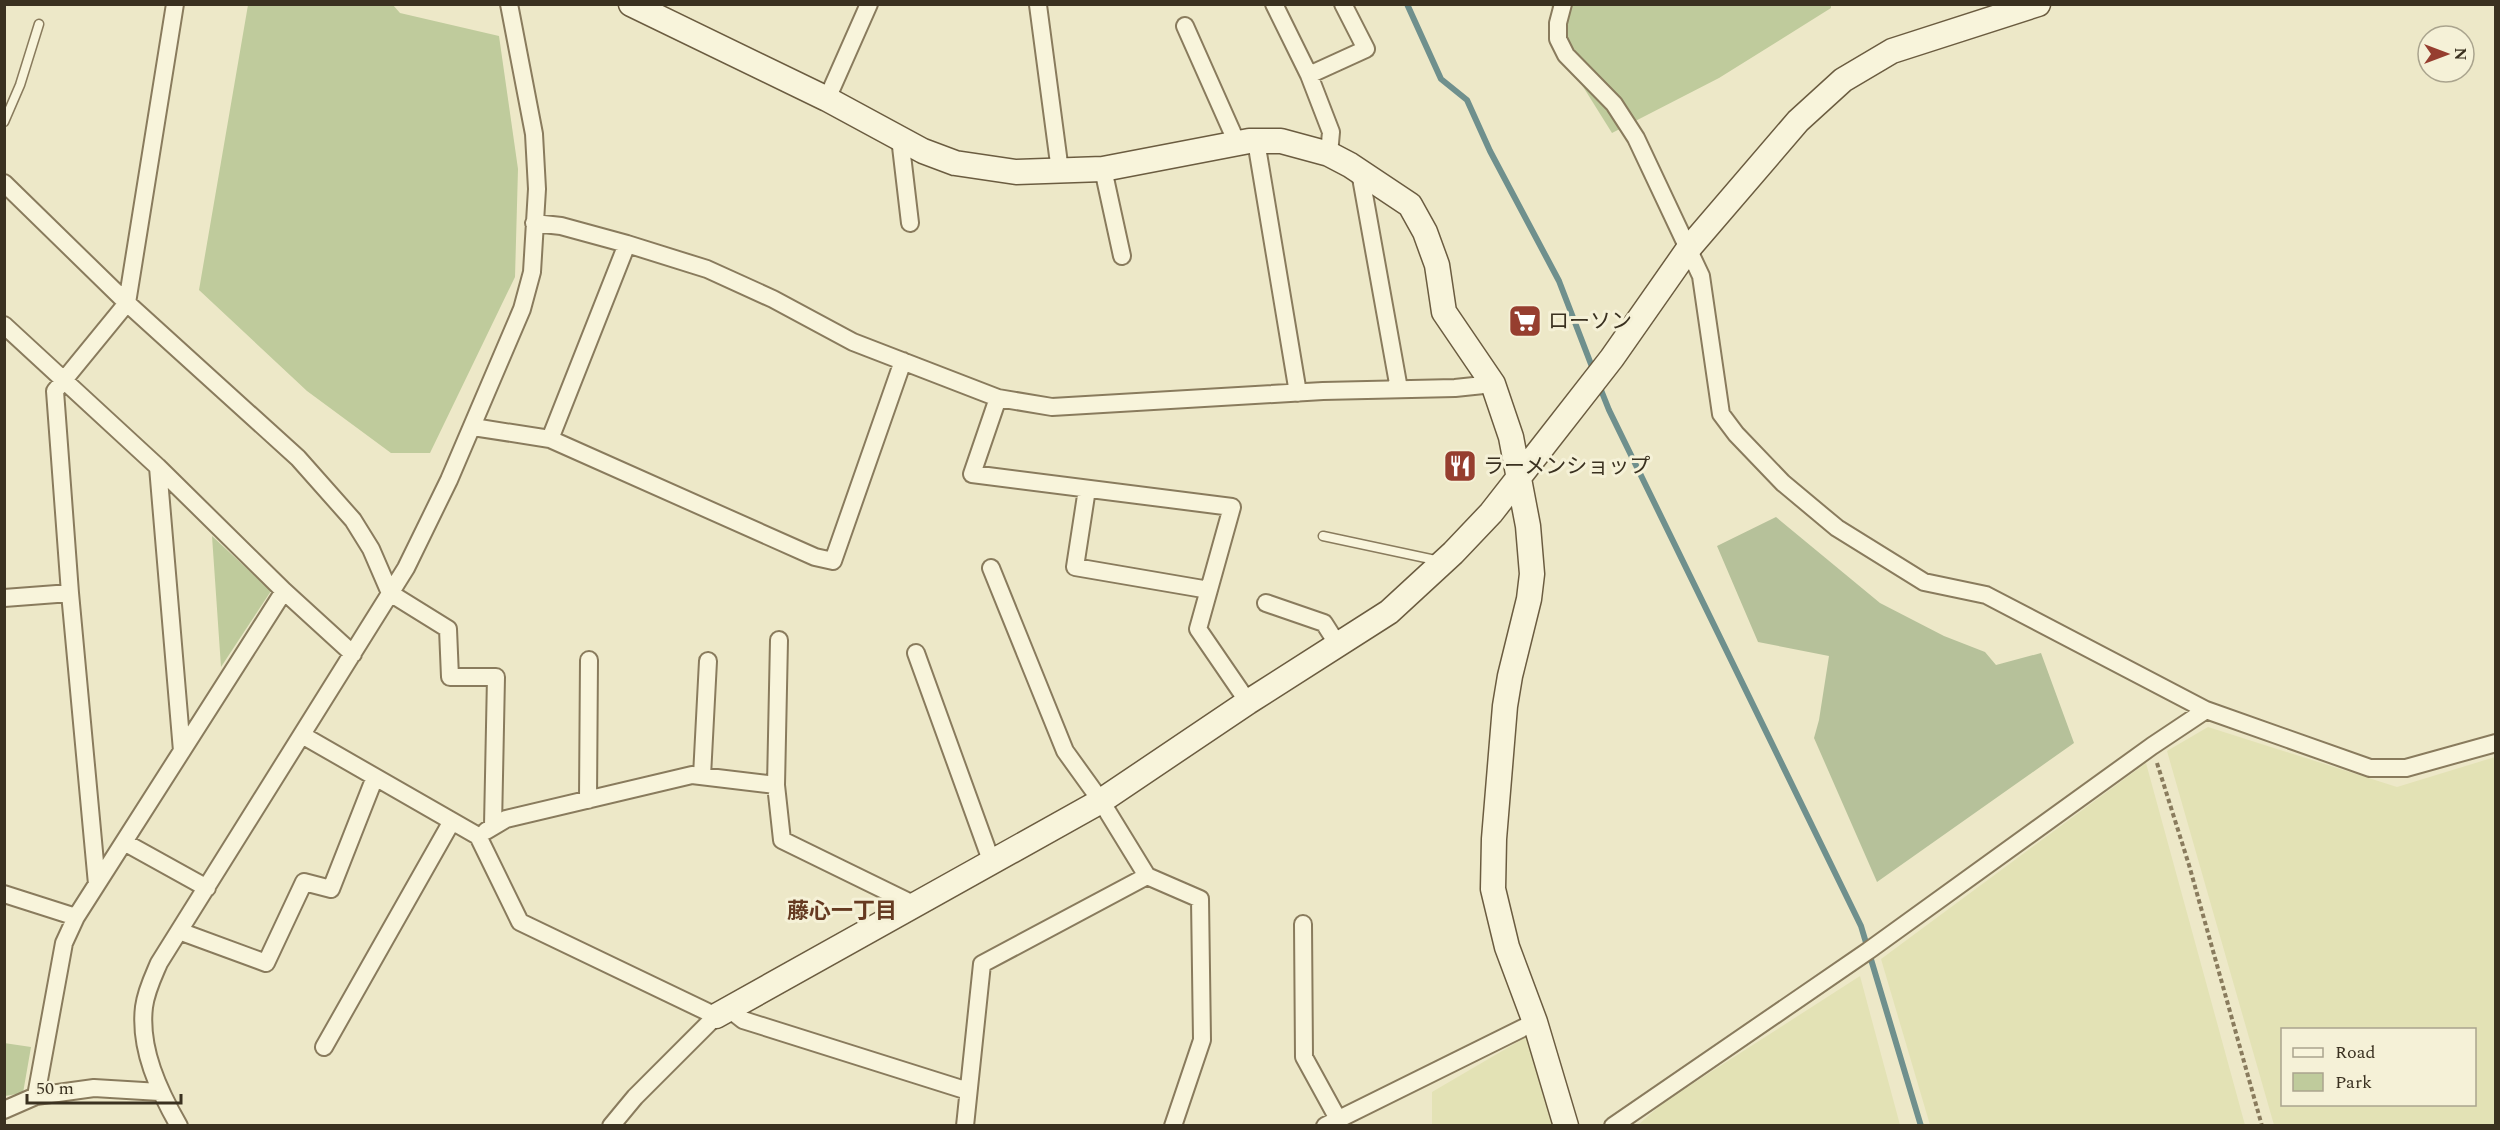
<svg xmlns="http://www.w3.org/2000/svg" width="2500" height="1130" viewBox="0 0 2500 1130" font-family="Spectral,'Noto Sans JP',serif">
  <rect width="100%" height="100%" fill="#ede8c8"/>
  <!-- farmland -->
  <path fill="#e3e2b5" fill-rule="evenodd" d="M2208,727L2397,787L2495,757V1125H2274L2167,751ZM2282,1030H2474V1104H2282Z
    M2146,763L2245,1125H1930L1881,959Z
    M1860,976L1900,1125H1638L1664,1102Z
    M1526,1037L1552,1125H1432V1092Z"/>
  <!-- green -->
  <path fill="#bfcb9c" d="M1831,4V8L1719,78L1612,133L1572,69L1551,5Z
    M248,5H393L400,13L499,36L518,169L515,277L430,453H391L307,391L199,290Z
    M212,536L271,591L221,667Z
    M4,1043L31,1047L23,1093L5,1096Z"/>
  <!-- cemetery -->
  <path fill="#b6c19a" d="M1776,517L1880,603L1944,636L1985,652L1996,665L2041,653L2074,743L1877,882L1814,738L1819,720L1829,656L1758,642L1717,546Z"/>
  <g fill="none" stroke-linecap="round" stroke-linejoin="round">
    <!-- stream -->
    <path stroke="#6f908d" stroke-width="6" d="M1407,4L1441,79L1467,100L1490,151L1559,281L1594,372
      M1599,385L1609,410L1861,926L1921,1126"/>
    <defs>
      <path id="lane" d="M4,122L20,85L39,24
        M1323,536L1440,561"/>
      <path id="street" d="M1274,4L1309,75L1331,132L1329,154
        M1563,4L1558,23V39L1566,55L1614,104L1636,138L1701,276L1721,414L1736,434L1783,483L1837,528L1924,582L1986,595L2206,710L2370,768H2406L2496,743
        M1038,5L1060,171
        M1185,26L1237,143
        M1309,75L1366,49L1343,4
        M827,99L869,4
        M900,138L910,223
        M1256,141L1298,393
        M1103,169L1122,256
        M1360,172L1399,389
        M4,183L127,303L298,458L353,520L371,549L390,593L448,629L450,677H496L493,826
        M534,223L561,226L627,244L707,269L773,299L853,342L998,398L1052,407L1323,391L1455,388L1493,384
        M4,325L158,467L284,591L353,654
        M998,398L972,474L1232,507L1198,629L1248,702
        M473,427L550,439L815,557L833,561L903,361
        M550,439L627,244
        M158,467L182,751
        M1087,489L1075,567L1209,590
        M991,568L1065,751L1101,801L1147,876L1200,899L1202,1040L1173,1126
        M4,598L70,593
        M1266,603L1324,623L1338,645
        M916,653L992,863
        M302,735L478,836L520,922L716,1016L635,1097L611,1126
        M702,776L708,661
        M776,785L779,640
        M588,800L589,660
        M486,831L506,819L692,775L776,785L782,840L917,906
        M124,842L207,888
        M97,884L70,593L55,391L127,303L175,4
        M4,894L76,917
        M1303,924L1304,1057L1338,1119
        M179,931L266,963L304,882L331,889L375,777
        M729,1009L743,1020L968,1091
        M324,1047L452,821
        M36,1096L64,943L76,917L284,591
        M4,1110L36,1096L94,1088L160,1092
        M179,1126C159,1091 139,1049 144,1007C146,991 153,977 159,963L406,568L449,480L522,309L532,272L537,189L534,134L509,4
        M965,1126L982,964L1147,876
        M1325,1126L1535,1022
        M1613,1126L1868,951L2152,746L2206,710"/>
      <path id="secondary" d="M631,4L827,99L923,151L955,163L1016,172L1103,169L1249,141H1281L1329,154L1350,165L1410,205L1425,232L1437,265L1444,312L1493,384L1511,437L1528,526L1532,574L1529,599L1510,676L1505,706L1494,839L1493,889L1507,947L1535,1022L1566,1126
        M716,1016L1101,801L1248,702L1389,612L1453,553L1491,513L1612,358L1689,248L1798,121L1843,80L1892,51L2038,4"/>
    </defs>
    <!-- lane casing -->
    <use href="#lane" stroke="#897b5d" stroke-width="11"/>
    <!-- street casing -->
    <use href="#street" stroke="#897b5d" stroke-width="20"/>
    <!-- secondary casing -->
    <use href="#secondary" stroke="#6b5c40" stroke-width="27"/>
    <!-- path -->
    <path stroke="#897b5d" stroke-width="4" stroke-dasharray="4.5 3" stroke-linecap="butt" d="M2157,763L2189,865L2262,1126"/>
    <!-- lane -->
    <use href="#lane" stroke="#f8f4db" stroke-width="8"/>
    <!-- street -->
    <use href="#street" stroke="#f8f4db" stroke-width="16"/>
    <!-- secondary -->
    <use href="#secondary" stroke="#f8f4db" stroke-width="24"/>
  </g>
  <!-- icons -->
  <defs>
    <symbol id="supermarket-square" viewBox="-11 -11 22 22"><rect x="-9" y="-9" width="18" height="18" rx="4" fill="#963e2f" stroke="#f5f1d7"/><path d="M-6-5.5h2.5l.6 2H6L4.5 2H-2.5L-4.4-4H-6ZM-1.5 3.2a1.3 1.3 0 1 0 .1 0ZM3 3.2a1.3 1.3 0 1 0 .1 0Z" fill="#fff"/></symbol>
    <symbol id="restaurant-square" viewBox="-11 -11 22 22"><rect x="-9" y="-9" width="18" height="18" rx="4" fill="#963e2f" stroke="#f5f1d7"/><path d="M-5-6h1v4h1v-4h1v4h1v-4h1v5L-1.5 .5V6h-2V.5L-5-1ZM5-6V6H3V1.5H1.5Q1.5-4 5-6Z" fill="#fff"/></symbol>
  </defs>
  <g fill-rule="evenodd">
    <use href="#supermarket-square" x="1506" y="302" width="38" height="38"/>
    <use href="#restaurant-square" x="1441" y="447" width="38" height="38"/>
  </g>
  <g text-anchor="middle" stroke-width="6" stroke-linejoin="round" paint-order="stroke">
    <!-- poi labels -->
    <g font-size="21" fill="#3a3120" stroke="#f5f1d7" text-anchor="start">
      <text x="1548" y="328">ローソン</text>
      <text x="1483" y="473">ラーメンショップ</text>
    </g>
    <!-- neighbourhood labels -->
    <g font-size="22" font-weight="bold" fill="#653a21" stroke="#f5f1d7">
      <text x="842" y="918">藤心一丁目</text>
    </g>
  </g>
  <!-- border -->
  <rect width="2500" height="1130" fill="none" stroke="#3a3120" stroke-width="12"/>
  <!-- legend -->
  <rect x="2281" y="1028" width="195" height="78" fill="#f5f1d7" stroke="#aaa48e" stroke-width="1.5"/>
  <rect x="2293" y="1048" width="30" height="9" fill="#f8f4db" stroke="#aaa48e" stroke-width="1.5"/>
  <text x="2335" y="1058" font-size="18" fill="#3a3120">Road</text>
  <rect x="2293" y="1073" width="30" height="18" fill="#bfcb9c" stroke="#aaa48e" stroke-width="1.5"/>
  <text x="2335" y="1088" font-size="18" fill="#3a3120">Park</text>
  <!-- north arrow -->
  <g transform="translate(2446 54) rotate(90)"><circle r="28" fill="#f5f1d7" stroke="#aaa48e" stroke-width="1.5"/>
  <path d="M0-4.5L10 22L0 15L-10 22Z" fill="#963e2f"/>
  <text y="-9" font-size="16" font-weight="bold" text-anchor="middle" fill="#3a3120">N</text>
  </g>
  <!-- scale -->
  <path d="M27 1094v9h154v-9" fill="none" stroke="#3a3120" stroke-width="3"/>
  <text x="36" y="1094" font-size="18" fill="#3a3120" stroke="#f5f1d7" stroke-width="4.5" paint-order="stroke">50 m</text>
</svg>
